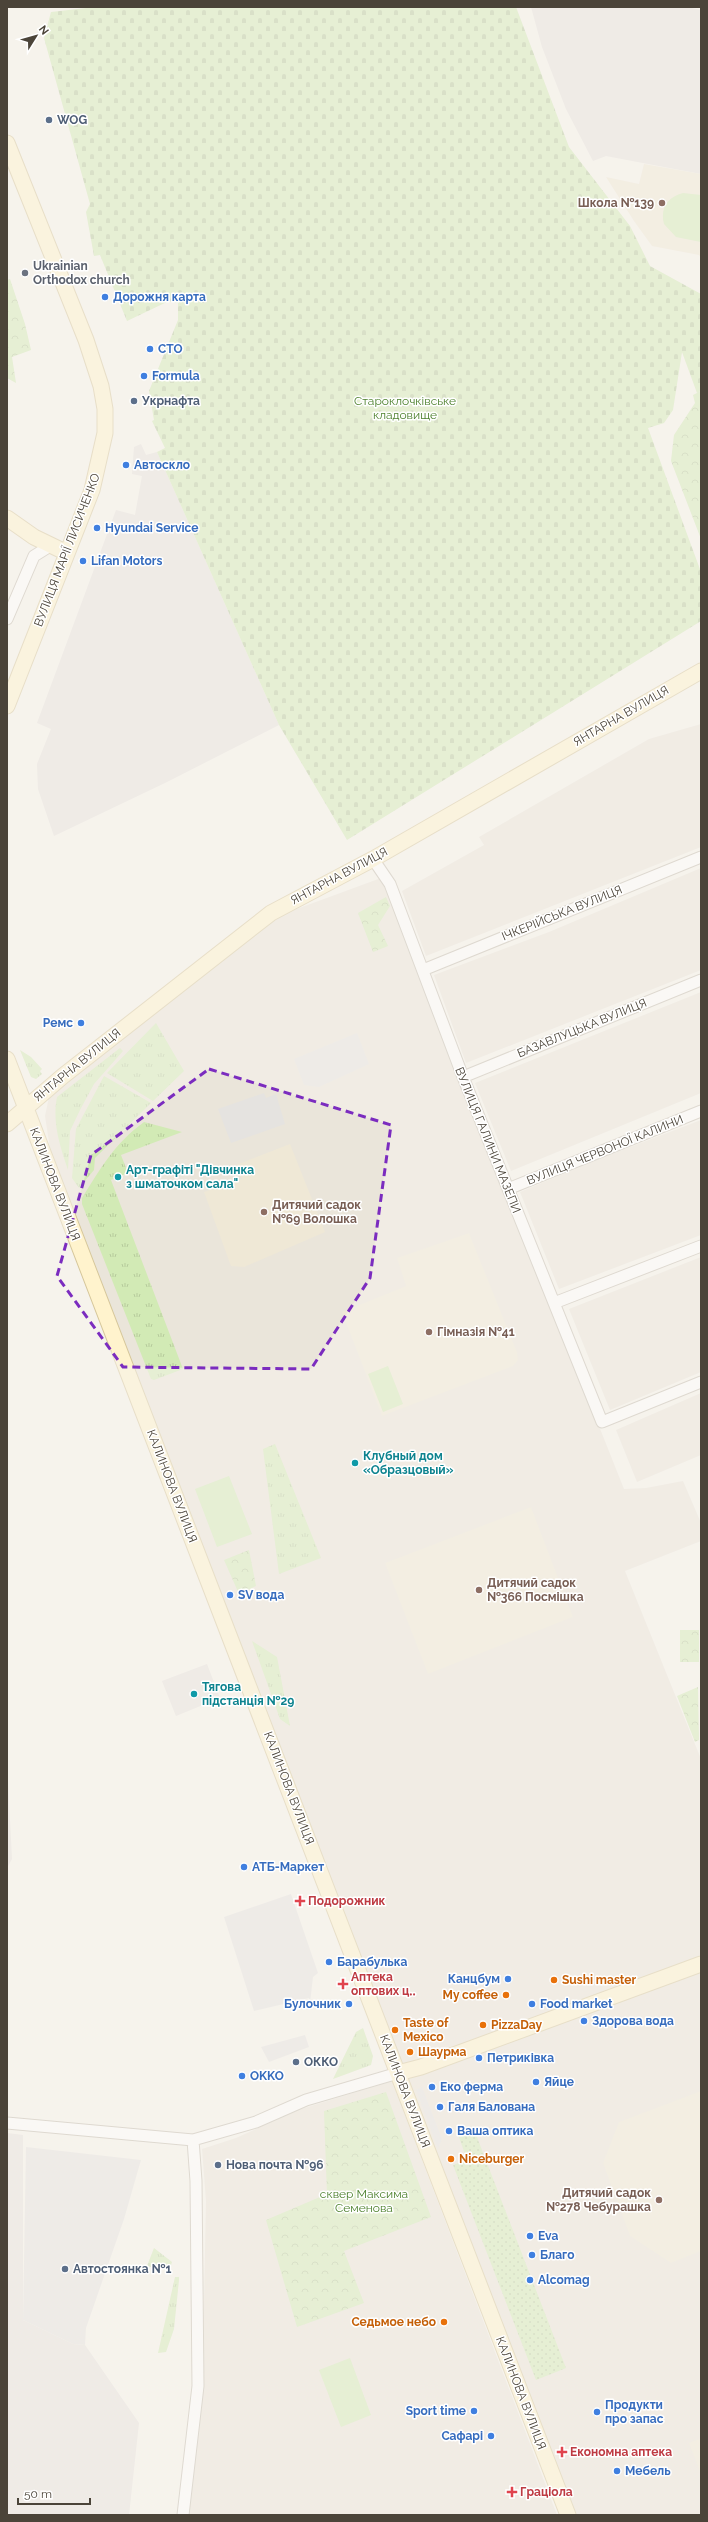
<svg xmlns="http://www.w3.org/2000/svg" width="708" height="2522" viewBox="0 0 708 2522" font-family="Raleway,sans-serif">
  <defs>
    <pattern id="grass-tufts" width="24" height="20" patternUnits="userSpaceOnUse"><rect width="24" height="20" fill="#d2eab5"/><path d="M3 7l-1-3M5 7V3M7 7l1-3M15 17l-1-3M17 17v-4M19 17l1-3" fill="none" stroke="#b6ca9c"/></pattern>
    <pattern id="forest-crowns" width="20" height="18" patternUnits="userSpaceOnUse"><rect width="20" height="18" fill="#d2eab5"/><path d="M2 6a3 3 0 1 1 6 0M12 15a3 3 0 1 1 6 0" fill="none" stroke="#b6ca9c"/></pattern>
    <pattern id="cemetery-stones" width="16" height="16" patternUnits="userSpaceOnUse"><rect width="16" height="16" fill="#d2eab5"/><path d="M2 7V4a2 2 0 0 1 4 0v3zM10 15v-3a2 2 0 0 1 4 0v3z" fill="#b6ca9c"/></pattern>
    <pattern id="garden-dots" width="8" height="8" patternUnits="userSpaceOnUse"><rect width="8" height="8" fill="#d2eab5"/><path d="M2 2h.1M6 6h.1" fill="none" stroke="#b6ca9c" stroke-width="1.8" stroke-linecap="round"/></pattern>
  </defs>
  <rect width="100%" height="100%" fill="#f6f3ec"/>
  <!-- residential -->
  <path fill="#eae5da" d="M701,724V847L426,956L402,891L484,845L479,837L649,739Z
    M701,868V970L466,1063L434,975L549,932Z
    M381,878L624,1489L646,1488L683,1481L701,1523V1541L625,1571L701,1759V2515H575L51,1155L45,1116L50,1092L275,917Z
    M701,992V1093L511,1171L475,1083Z
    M701,1120V1235L559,1289L520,1192L599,1159Z
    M701,1257V1372L610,1410L569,1309Z
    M701,1393V1455L637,1482L616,1430Z
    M392,2081L557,2515H189L202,2403L206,2201L202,2149L236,2138L298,2110Z"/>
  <!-- industrial -->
  <path fill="#e6e2dd" d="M531,7H687L701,10V174L606,156L593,161L566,109L542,47Z
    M141,444L146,455L157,452L279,725L167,782L54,836L38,789L37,764L51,729L37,723L116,510L135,515L142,476L132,474L134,447Z
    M207,1664L220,1698L176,1716L162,1681Z
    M7,1761L12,1859L7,1868Z
    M7,2133L23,2135V2320L73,2344L85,2345L139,2423L129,2515H7Z"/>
  <!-- education -->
  <path fill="#efe8d6" d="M644,164L701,174V258L699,255L652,246L634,221L606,177L639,184Z
    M290,1144L325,1232L244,1267L231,1266L204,1192L242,1179L236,1165Z
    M469,1233L517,1352L518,1360L513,1366L382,1416L342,1312L406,1286L397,1258Z
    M531,1507L573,1617L428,1674L385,1563Z
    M701,2091V2251L671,2263L630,2236L603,2163L619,2122Z
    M701,2438V2474L689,2443Z"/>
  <!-- grass -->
  <path fill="url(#grass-tufts)" d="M156,1023L184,1071L153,1101L107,1073Z
    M120,1048L123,1051L94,1084L80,1110L70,1131L68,1170C60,1146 52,1123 57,1097Z
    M20,1050L31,1057L42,1069L40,1071L42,1074L36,1079L31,1077Z
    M104,1076L151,1103L95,1158L94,1170L79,1188L72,1178L76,1129Z
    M144,1122L182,1132L121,1155L128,1173L111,1180L183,1369L154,1380L151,1379L82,1204V1198C101,1168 114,1144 144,1122Z
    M275,1444L321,1558L279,1574L263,1449Z
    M252,1641L277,1657L290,1726L280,1719Z
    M363,2028L373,2056L371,2065L333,2079L356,2032Z
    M154,2248L172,2262L169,2271L147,2266Z
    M175,2277H179V2280L174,2329L166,2352L158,2353Z"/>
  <!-- forest -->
  <path fill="url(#forest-crowns)" d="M10,279L25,324L31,350L12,357L16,383L7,378V280Z
    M701,391V539L671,461L674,435L695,403L693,395Z
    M386,897L390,906L378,925L388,946L373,952L358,913Z
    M249,1550L256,1586L239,1594L224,1560Z
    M680,1630H699V1662H680Z
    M698,1687L699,1740L695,1742L677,1696Z
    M386,2092L431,2217L344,2251L364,2303L297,2327L266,2220L327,2194L324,2111Z"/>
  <!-- cemetery -->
  <path fill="url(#cemetery-stones)" d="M95,7H516L569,147L630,226L650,266L701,294V391L697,393L682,352L673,410L664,423L648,428L701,572V621L347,840L279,725L157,452L165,448L152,421L154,420L149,391L178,320V303L169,301L127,321L100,255L94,256L86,212L90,204L44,38L51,12Z"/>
  <!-- garden -->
  <path fill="url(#garden-dots)" d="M475,2132L566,2368L536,2380L453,2165L467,2160L459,2137Z"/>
  <!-- pitch -->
  <path fill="#d2eab5" d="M683,193L701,195V242L676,237L664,224C660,209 667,197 683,193Z
    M388,1366L403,1404L383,1412L368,1374Z
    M229,1476L252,1534L217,1547L195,1489Z
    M350,2358L371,2415L341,2427L319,2370Z"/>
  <!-- parking -->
  <path fill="#e5e3e0" d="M357,1033L369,1064L319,1087L304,1085L294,1059Z
    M264,1093L266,1098L276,1094L285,1124L231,1143L218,1109Z
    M291,1894L318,1973L313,1977L310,2003L309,1998L254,2011L224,1917Z
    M305,2035L309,2047L269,2062L261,2047Z
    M422,2087L442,2139L438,2149L416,2090Z
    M26,2147L141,2160L124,2219L86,2328L85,2345L73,2344L23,2320Z"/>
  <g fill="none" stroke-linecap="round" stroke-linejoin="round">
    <defs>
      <path id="street" d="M7,619L34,556L50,546
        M373,859L390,884L463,1077L602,1422L701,1382
        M423,970L701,857
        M463,1077L701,980
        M508,1189L701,1111
        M554,1303L701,1246
        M7,2123L193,2140L256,2122L306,2100L398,2073
        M183,2515L198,2386L196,2181L193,2140"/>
      <path id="secondary" d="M7,143L86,340L101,386L105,409V433L92,490L7,706
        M7,518L34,537L67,553
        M7,1059L568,2515
        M7,1124L63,1076L271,913L373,859L701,671
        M398,2073L421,2067L701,1964"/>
    </defs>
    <!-- street casing -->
    <use href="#street" stroke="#c2bbae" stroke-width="13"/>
    <!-- secondary casing -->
    <use href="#secondary" stroke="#d6c79b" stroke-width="17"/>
    <!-- street -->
    <use href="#street" stroke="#fff" stroke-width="11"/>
    <!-- secondary -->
    <use href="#secondary" stroke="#fff3cd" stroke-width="15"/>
  </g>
  <!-- marked area -->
  <path d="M0 0H708V2522H0ZM209,1069L391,1125L370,1278L311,1369L123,1367L57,1276L91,1155Z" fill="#f6f3ec" fill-opacity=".55" fill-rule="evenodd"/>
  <path fill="none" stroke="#7b2cbf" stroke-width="3" stroke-dasharray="8 5" stroke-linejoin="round" d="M209,1069L391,1125L370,1278L311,1369L123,1367L57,1276L91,1155Z"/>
  <!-- markers -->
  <g fill="#5c6f8a" stroke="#fff" stroke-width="1.5">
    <circle cx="49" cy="120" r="4"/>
    <circle cx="134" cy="401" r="4"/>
    <circle cx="296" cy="2062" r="4"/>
    <circle cx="218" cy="2165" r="4"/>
    <circle cx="65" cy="2269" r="4"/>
  </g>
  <g fill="#8d6e63" stroke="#fff" stroke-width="1.5">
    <circle cx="662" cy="203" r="4"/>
    <circle cx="264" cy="1212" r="4"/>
    <circle cx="429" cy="1332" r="4"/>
    <circle cx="479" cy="1590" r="4"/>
    <circle cx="659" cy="2200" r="4"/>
  </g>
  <circle fill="#6b7280" stroke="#fff" stroke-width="1.5" cx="25" cy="273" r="4"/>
  <g fill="#3f7fe0" stroke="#fff" stroke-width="1.5">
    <circle cx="105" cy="297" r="4"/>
    <circle cx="150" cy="349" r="4"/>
    <circle cx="144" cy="376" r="4"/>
    <circle cx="126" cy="465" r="4"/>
    <circle cx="97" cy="528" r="4"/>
    <circle cx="83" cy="561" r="4"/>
    <circle cx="81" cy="1023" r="4"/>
    <circle cx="230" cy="1595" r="4"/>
    <circle cx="244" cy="1867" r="4"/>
    <circle cx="329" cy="1962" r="4"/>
    <circle cx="508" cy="1979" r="4"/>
    <circle cx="349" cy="2004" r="4"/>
    <circle cx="532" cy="2004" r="4"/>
    <circle cx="584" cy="2021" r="4"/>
    <circle cx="479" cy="2058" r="4"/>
    <circle cx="242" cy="2076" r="4"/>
    <circle cx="536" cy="2082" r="4"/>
    <circle cx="432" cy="2087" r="4"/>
    <circle cx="440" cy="2107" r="4"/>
    <circle cx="449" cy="2131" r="4"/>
    <circle cx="530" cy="2236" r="4"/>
    <circle cx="532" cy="2255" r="4"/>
    <circle cx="530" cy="2280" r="4"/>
    <circle cx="474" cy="2411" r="4"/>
    <circle cx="597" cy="2412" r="4"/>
    <circle cx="491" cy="2436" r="4"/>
    <circle cx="617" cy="2471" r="4"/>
  </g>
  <g fill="#0f9aa8" stroke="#fff" stroke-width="1.5">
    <circle cx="118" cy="1177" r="4"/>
    <circle cx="355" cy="1463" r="4"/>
    <circle cx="194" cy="1694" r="4"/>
  </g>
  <g fill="#e0444e" stroke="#fff" stroke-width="1.5">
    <path d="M298 1895h4v4h4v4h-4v4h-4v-4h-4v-4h4z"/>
    <path d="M341 1978h4v4h4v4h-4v4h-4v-4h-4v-4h4z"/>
    <path d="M560 2446h4v4h4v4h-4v4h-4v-4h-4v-4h4z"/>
    <path d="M510 2486h4v4h4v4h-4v4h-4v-4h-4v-4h4z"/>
  </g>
  <g fill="#e8710a" stroke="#fff" stroke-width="1.5">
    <circle cx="554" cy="1980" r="4"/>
    <circle cx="506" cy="1995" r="4"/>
    <circle cx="483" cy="2025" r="4"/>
    <circle cx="395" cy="2030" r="4"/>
    <circle cx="410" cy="2052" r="4"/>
    <circle cx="451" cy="2159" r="4"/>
    <circle cx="444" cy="2322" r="4"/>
  </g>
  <g text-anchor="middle" stroke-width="3" stroke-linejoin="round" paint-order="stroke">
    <!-- service labels -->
    <g font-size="12" font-weight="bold" fill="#4e5e75" stroke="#fff" text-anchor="start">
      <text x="57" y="124">WOG</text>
      <text x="142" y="405">Укрнафта</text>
      <text x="304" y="2066">ОККО</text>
      <text x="226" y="2169">Нова почта №96</text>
      <text x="73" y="2273">Автостоянка №1</text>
    </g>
    <!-- education labels -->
    <g font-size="12" font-weight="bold" fill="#785e54" stroke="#fff" text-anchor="start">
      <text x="654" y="207" text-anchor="end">Школа №139</text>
      <text x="272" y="1209">Дитячий садок<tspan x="272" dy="14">№69 Волошка</tspan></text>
      <text x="437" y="1336">Гімназія №41</text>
      <text x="487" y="1587">Дитячий садок<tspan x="487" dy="14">№366 Посмішка</tspan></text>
      <text x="651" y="2197" text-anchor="end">Дитячий садок<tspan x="651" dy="14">№278 Чебурашка</tspan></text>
    </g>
    <!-- worship labels -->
    <g font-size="12" font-weight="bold" fill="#5b616d" stroke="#fff" text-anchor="start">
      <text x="33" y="270">Ukrainian<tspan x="33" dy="14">Orthodox church</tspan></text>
    </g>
    <!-- shop labels -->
    <g font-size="12" font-weight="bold" fill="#366cbe" stroke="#fff" text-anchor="start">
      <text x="113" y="301">Дорожня карта</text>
      <text x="158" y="353">СТО</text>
      <text x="152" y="380">Formula</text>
      <text x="134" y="469">Автоскло</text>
      <text x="105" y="532">Hyundai Service</text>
      <text x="91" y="565">Lifan Motors</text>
      <text x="73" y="1027" text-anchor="end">Ремс</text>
      <text x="238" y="1599">SV вода</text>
      <text x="252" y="1871">АТБ-Маркет</text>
      <text x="337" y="1966">Барабулька</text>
      <text x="500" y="1983" text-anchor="end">Канцбум</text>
      <text x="341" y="2008" text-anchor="end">Булочник</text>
      <text x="540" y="2008">Food market</text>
      <text x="592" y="2025">Здорова вода</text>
      <text x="487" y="2062">Петриківка</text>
      <text x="250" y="2080">OKKO</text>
      <text x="544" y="2086">Яйце</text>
      <text x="440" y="2091">Еко ферма</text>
      <text x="448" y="2111">Галя Балована</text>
      <text x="457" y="2135">Ваша оптика</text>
      <text x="538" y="2240">Eva</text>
      <text x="540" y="2259">Благо</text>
      <text x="538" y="2284">Alcomag</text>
      <text x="605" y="2409">Продукти<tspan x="605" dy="14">про запас</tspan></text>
      <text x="466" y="2415" text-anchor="end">Sport time</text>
      <text x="483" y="2440" text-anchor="end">Сафарі</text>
      <text x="625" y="2475">Мебель</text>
    </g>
    <!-- park labels -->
    <g font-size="12" fill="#4a7f2a" stroke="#fff">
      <text x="405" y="405">Староклочківське<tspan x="405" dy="14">кладовище</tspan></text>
      <text x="364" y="2198">сквер Максима<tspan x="364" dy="14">Семенова</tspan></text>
    </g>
    <!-- street labels -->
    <g font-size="12" fill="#4b4439" stroke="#fff">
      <text transform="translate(67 550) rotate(-69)" y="4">ВУЛИЦЯ МАРІЇ ЛИСИЧЕНКО</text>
      <text transform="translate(621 716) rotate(-30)" y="4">ЯНТАРНА ВУЛИЦЯ</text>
      <text transform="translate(339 876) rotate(-28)" y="4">ЯНТАРНА ВУЛИЦЯ</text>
      <text transform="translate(562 913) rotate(-22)" y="4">ІЧКЕРІЙСЬКА ВУЛИЦЯ</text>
      <text transform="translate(582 1028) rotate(-22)" y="4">БАЗАВЛУЦЬКА ВУЛИЦЯ</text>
      <text transform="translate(77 1065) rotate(-39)" y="4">ЯНТАРНА ВУЛИЦЯ</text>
      <text transform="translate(488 1140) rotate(68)" y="4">ВУЛИЦЯ ГАЛИНИ МАЗЕПИ</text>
      <text transform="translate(605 1150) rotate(-22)" y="4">ВУЛИЦЯ ЧЕРВОНОЇ КАЛИНИ</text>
      <text transform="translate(55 1184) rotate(69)" y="4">КАЛИНОВА ВУЛИЦЯ</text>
      <text transform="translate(172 1486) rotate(69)" y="4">КАЛИНОВА ВУЛИЦЯ</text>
      <text transform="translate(289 1788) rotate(69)" y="4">КАЛИНОВА ВУЛИЦЯ</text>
      <text transform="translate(405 2091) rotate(69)" y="4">КАЛИНОВА ВУЛИЦЯ</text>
      <text transform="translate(521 2393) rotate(69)" y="4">КАЛИНОВА ВУЛИЦЯ</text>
    </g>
    <!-- culture labels -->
    <g font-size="12" font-weight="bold" fill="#0d838f" stroke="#fff" text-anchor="start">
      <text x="126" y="1174">Арт-графіті "Дівчинка<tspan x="126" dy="14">з шматочком сала"</tspan></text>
      <text x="363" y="1460">Клубный дом<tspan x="363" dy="14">«Образцовый»</tspan></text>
      <text x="202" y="1691">Тягова<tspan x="202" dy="14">пiдстанцiя №29</tspan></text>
    </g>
    <!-- health labels -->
    <g font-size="12" font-weight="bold" fill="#be3a42" stroke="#fff" text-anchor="start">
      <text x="308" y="1905">Подорожник</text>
      <text x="351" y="1981">Аптека<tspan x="351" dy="14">оптових ц‥</tspan></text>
      <text x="570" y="2456">Економна аптека</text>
      <text x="520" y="2496">Граціола</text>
    </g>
    <!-- food labels -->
    <g font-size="12" font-weight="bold" fill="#c56008" stroke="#fff" text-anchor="start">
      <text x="562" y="1984">Sushi master</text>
      <text x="498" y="1999" text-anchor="end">My coffee</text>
      <text x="403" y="2027">Taste of<tspan x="403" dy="14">Mexico</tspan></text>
      <text x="491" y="2029">PizzaDay</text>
      <text x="418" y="2056">Шаурма</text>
      <text x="459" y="2163">Niceburger</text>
      <text x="436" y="2326" text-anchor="end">Седьмое небо</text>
    </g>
  </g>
  <!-- border -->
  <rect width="708" height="2522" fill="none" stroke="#4b4439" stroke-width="16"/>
  <!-- north arrow -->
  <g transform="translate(36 36) rotate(53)" stroke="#ffffff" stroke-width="3" paint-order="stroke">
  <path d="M0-3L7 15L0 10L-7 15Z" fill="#4b4439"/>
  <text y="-6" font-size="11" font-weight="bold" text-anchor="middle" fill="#4b4439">N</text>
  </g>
  <!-- scale -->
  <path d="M18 2498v6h72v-6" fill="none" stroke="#4b4439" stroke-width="2"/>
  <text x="24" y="2498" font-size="12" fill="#4b4439" stroke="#ffffff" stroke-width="3" paint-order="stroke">50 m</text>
</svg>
